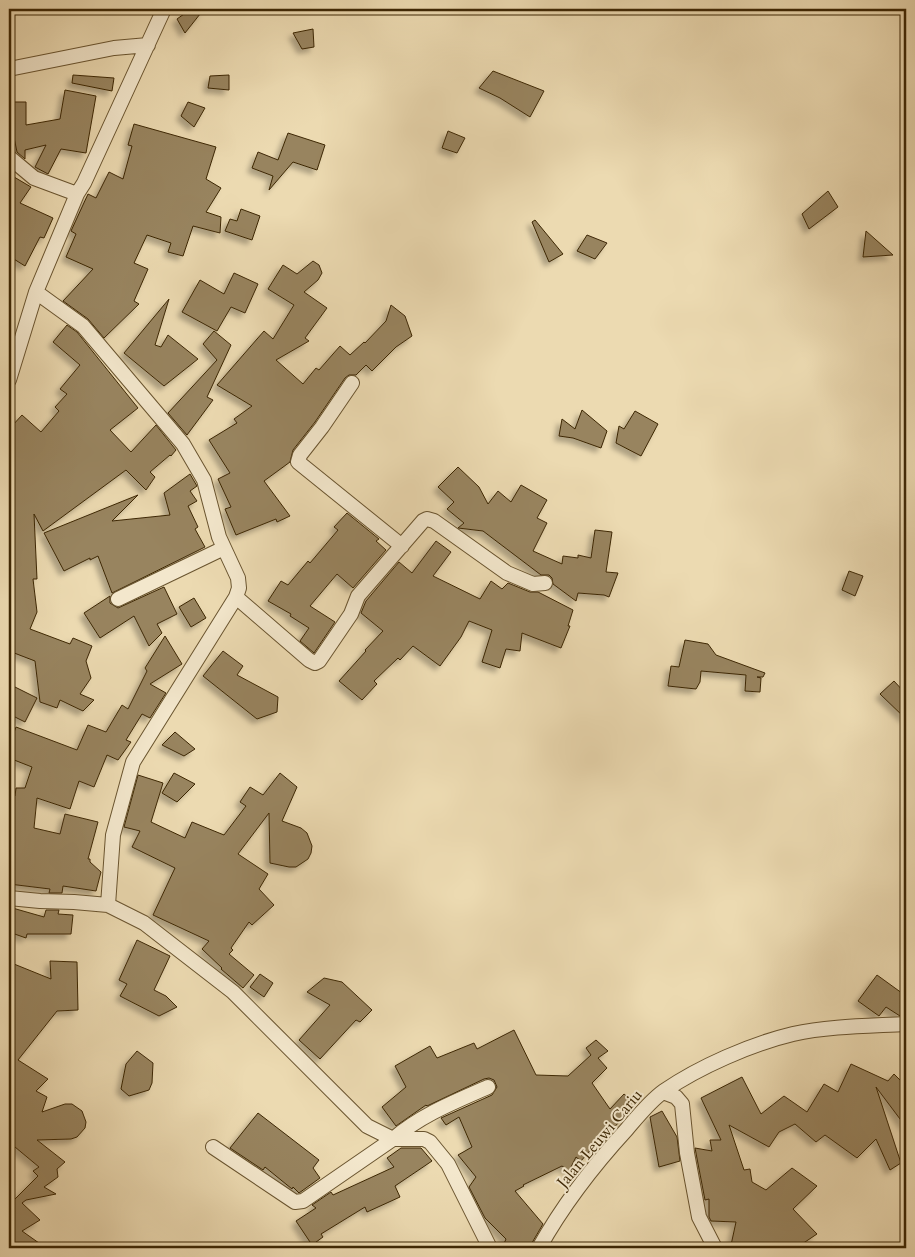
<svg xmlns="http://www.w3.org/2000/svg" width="915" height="1257" viewBox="0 0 915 1257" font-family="Cardo,serif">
  <defs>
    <filter id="shadow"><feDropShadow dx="-4.5" dy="4.5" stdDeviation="2.5" flood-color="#0004"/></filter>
  </defs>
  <rect width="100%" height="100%" fill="#ecdab1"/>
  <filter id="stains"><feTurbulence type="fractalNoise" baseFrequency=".004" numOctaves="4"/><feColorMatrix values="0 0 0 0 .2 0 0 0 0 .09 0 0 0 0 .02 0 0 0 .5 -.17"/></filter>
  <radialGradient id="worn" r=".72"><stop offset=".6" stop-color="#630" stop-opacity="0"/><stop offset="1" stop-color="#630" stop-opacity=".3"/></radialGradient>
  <!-- building -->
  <path fill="#98845e" stroke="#3d2704" filter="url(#shadow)" d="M191,9H204L185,33L177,19Z
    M313,29L314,47L302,49L293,33Z
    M493,71L544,91L530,117L500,98L479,88Z
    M73,75L114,78L112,91L72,83Z
    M229,75V90L208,88L210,76Z
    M65,90L96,96L86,153L61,149L48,174L35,167L46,145L25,150V159L17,152L11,123H9V102H26V125L60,119Z
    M188,102L205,108L194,127L181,116Z
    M134,124L216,147L206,179L221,188L206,212L221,217L220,233L193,226L183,256L168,252L171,243L147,235L134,263L148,269L134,301L139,304L104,338L88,319L63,301L93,269L66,257L76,234L71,231L88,194L96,198L109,172L123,179L132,146L128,145Z
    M448,131L465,138L457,153L442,148Z
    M288,133L325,145L317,170L293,162L269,190L273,176L252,168L258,152L278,160Z
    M9,174L31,187L20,203L53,218L44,238L40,237L25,266L9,256Z
    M828,191L838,207L809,229L802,214Z
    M241,209L260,216L252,240L225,231L230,219L237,221Z
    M535,220L563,254L549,262L532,222Z
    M866,231L893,255L863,257Z
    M587,235L607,243L595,259L577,251Z
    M313,261L319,265L322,273L318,280L304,292L327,308L305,338L309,341L276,360L303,384L316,368L319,370L340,346L350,355L364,342L365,343L386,321L391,305L405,316L412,336L396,347L372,371L366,365L356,375H349L345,378L315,422L293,450L290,462L264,481L290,516L277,522L276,519L236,535L225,509L231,507L218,479L230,473L209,440L237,423L234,419L252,406L217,385L264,331L273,339L294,305L268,289L283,265L297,274Z
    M234,273L258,284L245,313L231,307L217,331L182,312L200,280L224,294Z
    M169,299L155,345L161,347L168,335L198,359L164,386L124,353Z
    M67,325L77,332L138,408L110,430L131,452L156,425L176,450L171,456L170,455L150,472L155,477L146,490L126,470L43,531L34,514L37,579H33L37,612L30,629L70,644L73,638L92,646L86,661L91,678L80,694L94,700L83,711L60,700L57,708L40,702L35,661L9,651V426H12L22,415L41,432L59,411L55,407L67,394L60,389L80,365L53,342Z
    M214,331L231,345L207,397L213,400L187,435L168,413L217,360L203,344Z
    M582,410L607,431L601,448L573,438L559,436L562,419L575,429Z
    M635,411L658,424L641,456L616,443L619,426L624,429Z
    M458,467L479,487L488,504L498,491L511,502L521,485L547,500L537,518L547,523L533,551L562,564L563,556L578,558V555L591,558L595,530L612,532L606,572L618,573L609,597L604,595L578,593L576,601L553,584L552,578L549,575H541L483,531L458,528L464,523L447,509L454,502L438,487Z
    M190,474L197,486L190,491L197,501L188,506L198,527L195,529L205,547L112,593L98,556L90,560V558L64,571L44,533L138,495L112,521L170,515L164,493Z
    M347,513L379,539L376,541L386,550L353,588L337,574L310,606L335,622L314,653L300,641L309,628L290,616L291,614L268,601L281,581L288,585L308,561L310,563L338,530L334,527Z
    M436,541L451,552L433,576L480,599L491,581L502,589L508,583L530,592H538L573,610L568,626H570L561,648L522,633L520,651L506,649L500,668L482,662L492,630L469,621L461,637L440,666L413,646L400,660L398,658L374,681L377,684L362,700L339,681L366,651L365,650L383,631L361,613L366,601L399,562L412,573Z
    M849,571L863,576L855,596L842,590Z
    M164,587L177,614L157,624L162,633L149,646L134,616L100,638L84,613L110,596V603L118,608Z
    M194,598L206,618L191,627L179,607Z
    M165,636L182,664L150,684L166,693L150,718L142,714L126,740L131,742L118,760L107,755L94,787L79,781L70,809L37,798L34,828L60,834L65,814L98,822L88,859H90V862L101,872L96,891L63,886L62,893H49L50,889L9,884V794L15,796L16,788H25L32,767L9,758V746L16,727L77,750L88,725L106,732L122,705L128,709L147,671L145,668Z
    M685,640L708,644L716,655L765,673L763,677H757L761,678L760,692L745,691L746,675L701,671L700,682L696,689L668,686L671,666L679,667Z
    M223,651L243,666L237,675L278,697L277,712L257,719L203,676Z
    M894,681L906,694V719L880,694Z
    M9,684L37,698L25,722L9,714Z
    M175,732L195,749L184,756L162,745Z
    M174,773L195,784L177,802L162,793Z
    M280,773L297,787L282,821L301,828L307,833L312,846L311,853L308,859L296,867H289L270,863L269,813L238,854L268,874L259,889L274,905L252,925L249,922L231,948L233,950L229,954L254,975L243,988L221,969L222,968L202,949L209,941L153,915L175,868L132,847L140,831L124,827L138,775L163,783L151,822L185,838L192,822L224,835L246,806L240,802L250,787L263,795Z
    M9,907L44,917L46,910H59L58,914L73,915L71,934H27L26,938L9,932Z
    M137,940L170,956L154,990L166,996L177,1007L159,1016L120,996L127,984L119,980Z
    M50,961L77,962L78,1010L57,1011L18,1060L48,1079L36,1091L47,1097L42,1112L65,1104H72L82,1111L86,1122L85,1128L77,1137L71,1139L37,1140L65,1162L57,1169L58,1177L44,1187L56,1194L26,1200L22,1203L40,1220L22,1231L46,1248H9V1205L38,1176L33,1171L39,1167L9,1142V962L51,979Z
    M260,974L273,983L264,997L250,987Z
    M877,975L906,996V1007L900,1016L886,1007L879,1016L858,1001Z
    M324,978L342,982L372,1010L360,1022L356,1020L320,1059L299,1040L330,1005L307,992Z
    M514,1030L536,1075L568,1076L591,1055L586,1048L596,1040L608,1051L598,1058L607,1068L592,1083L610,1109L624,1094L636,1104L606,1136L608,1138L596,1151L593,1147L581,1161L576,1157L569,1171L562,1166L523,1185L524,1186L515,1191L543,1224L529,1248H502L506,1239L485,1218L469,1187L476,1177L458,1155L472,1147L459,1117L446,1125L441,1118L492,1095L497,1087L494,1080L489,1078L484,1079L427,1106L426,1105L396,1126L382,1107L406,1087L395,1066L430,1046L437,1058L474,1043L477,1049Z
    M137,1051L153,1063L152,1083L149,1090L129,1096L121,1089L126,1064Z
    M851,1064L888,1081L894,1074L906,1086V1127L876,1087L901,1163L890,1170L876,1139L857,1158L825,1135L816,1142L795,1124L779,1132L769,1147L729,1125L744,1170L750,1169L752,1182L766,1190L792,1168L817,1186L793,1209L817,1234L796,1248H741L731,1245L736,1222L711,1221L709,1217V1199L705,1200L695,1148L712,1151L710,1140H721L701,1098L742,1077L761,1114L784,1096L807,1112L824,1084L838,1092Z
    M662,1111L677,1137L680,1161L659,1167L650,1117Z
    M258,1113L319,1160L313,1168L320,1178L299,1193L293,1187L292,1189L265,1167L263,1170L230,1148Z
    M401,1148H421L432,1161L395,1186L400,1197L367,1212L365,1207L321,1234L323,1237L312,1245L296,1221L316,1208L312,1205L331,1192L333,1195L394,1167L387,1158Z"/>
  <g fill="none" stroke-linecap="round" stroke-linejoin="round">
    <defs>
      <path id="street" d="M9,69L114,48L148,45
        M9,157L34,178L77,194
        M36,292L83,326L183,444L204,480L219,537L238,578L239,588L236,597L133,762L113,835L108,905
        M9,380L36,292L77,194L84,183L164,9
        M352,383L322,427L300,455L298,462L402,546
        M236,597L309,660L315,663L319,661L351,614L358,596L423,521L427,519L434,521L507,573L533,584L545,583
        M118,599L224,548
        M9,898L40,901L74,902L108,905L144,923L233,992L367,1126L393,1139H424L430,1142L448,1164L490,1248
        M663,1092L676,1097L682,1104L687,1153L699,1217L715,1248
        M213,1147L295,1202L303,1201L393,1139C421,1115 454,1102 488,1087
        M539,1248C563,1205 593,1166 627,1129C638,1116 650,1101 664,1091C699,1067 751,1044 793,1034C829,1026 869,1026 906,1024"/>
    </defs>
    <!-- street casing -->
    <use href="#street" stroke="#69542f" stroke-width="16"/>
    <!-- street -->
    <use href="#street" stroke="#f3e7cc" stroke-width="14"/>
  </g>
  <g text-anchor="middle" stroke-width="4" stroke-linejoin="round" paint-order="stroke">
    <!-- street labels -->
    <g font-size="16" fill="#3d2704" stroke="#f3e7cc">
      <text transform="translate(599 1138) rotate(-50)" y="6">Jalan Leuwi Cariu</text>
    </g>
  </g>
  <!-- margin -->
  <rect width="915" height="1257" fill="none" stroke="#ecdab1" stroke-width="30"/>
  <rect x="10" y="10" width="895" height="1237" fill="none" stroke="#3d2704" stroke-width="2.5"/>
  <rect x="15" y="15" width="885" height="1227" fill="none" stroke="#3d2704"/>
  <rect width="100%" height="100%" filter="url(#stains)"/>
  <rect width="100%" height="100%" fill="url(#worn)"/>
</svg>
